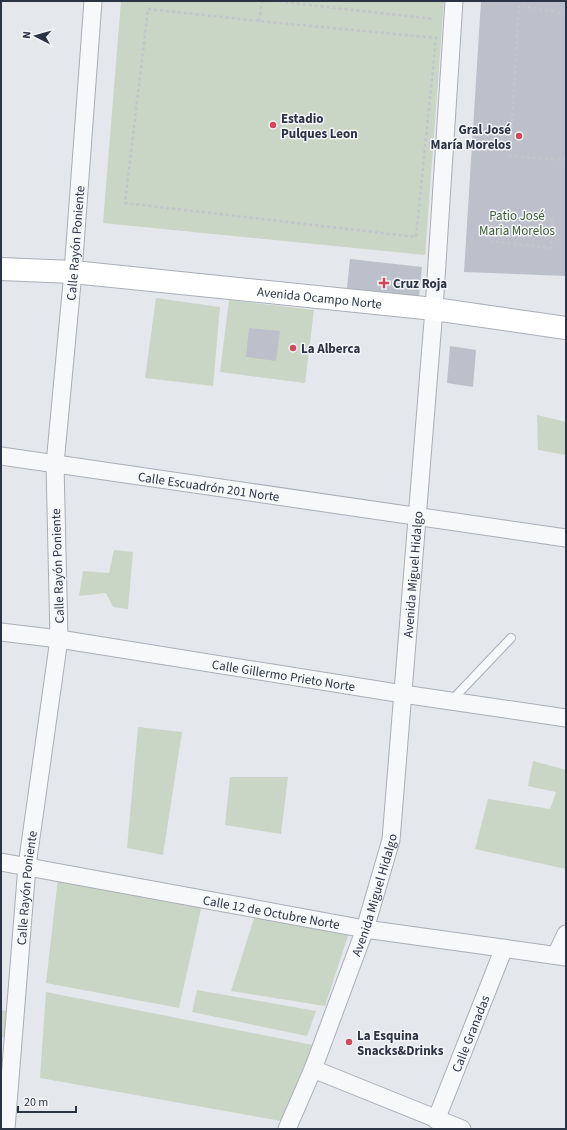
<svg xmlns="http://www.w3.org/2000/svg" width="567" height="1130" viewBox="0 0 567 1130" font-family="'Source Sans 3',sans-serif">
  <rect width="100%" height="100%" fill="#e4e7ec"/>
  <!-- green -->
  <path fill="#c9d6c5" d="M121,1H444L425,255L103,223Z
    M156,298L220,307L213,386L145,378Z
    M229,300L314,310L305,383L220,372Z
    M537,415L566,422V455L538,450Z
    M114,550L133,552L128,609L113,607L106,593L79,596L83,571L109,573Z
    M138,727L182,732L163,855L127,848Z
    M533,761L566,770V869L475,849L488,799L550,809L556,792L528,786Z
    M230,777H288L281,834L225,825Z
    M58,878L202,905L179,1008L46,983Z
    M256,912L351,927L325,1006L231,991Z
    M197,990L316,1011L307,1036L192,1012Z
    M46,992L313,1045L281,1121L40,1078Z
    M1,1010L13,1012L6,1038L1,1037Z"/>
  <!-- building -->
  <path fill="#bbc0ca" d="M481,1H566V276L464,272Z
    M350,259L422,267L418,306L346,298Z
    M249,328L280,331L276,361L246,357Z
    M450,346L476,350L473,387L447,383Z"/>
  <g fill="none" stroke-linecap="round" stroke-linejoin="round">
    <defs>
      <path id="lane" d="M452,700L511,638"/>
      <g id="street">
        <path id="s1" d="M1,456L566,538"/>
        <path id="s2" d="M1,632L59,639L403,694L566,718"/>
        <path id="s3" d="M1,862L365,929L566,957"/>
        <path d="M556,955L566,934"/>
        <path d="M313,1069L462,1129"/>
        <path id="s4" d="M436,1120L504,948"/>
        <path id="s5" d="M6,1129L27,866L59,639L55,464L73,272L93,1"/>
        <path id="s6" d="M287,1129L313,1069L365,929L391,840L434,309L454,1"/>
      </g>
      <g id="secondary">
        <path id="s7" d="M1,269L73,272L434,309L566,328"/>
      </g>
    </defs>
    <!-- lane casing -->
    <use href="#lane" stroke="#a9aeb7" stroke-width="10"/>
    <!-- street casing -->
    <use href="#street" stroke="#a9aeb7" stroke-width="19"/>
    <!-- secondary casing -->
    <use href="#secondary" stroke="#a9aeb7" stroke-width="24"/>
    <!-- path -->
    <path stroke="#c2c5cb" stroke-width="2.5" stroke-dasharray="3 3" stroke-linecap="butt" d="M273,1L434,19
      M148,9L259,21L436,38L416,237L125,203Z
      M566,14L519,5L510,156L566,160
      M259,21L262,1
      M497,212H527L553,220L551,248L489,241Z"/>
    <!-- lane -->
    <use href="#lane" stroke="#f7f8fa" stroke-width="8"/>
    <!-- street -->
    <use href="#street" stroke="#f7f8fa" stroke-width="17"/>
    <!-- secondary -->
    <use href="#secondary" stroke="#fff" stroke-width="22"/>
  </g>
  <!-- markers -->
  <g fill="#d1495b" stroke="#f4f6f9" stroke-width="1.5">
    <circle cx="273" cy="125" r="4"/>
    <circle cx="519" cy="136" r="4"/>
    <path d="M382 277h4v4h4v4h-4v4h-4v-4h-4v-4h4z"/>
    <circle cx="293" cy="348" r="4"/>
    <circle cx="349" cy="1042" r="4"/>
  </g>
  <g text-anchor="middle" stroke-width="3" stroke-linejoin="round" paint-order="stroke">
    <!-- poi labels -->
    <g font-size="13" font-weight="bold" fill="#2b3445" stroke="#f4f6f9" text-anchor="start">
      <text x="281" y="123">Estadio<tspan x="281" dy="15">Pulques Leon</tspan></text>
      <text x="511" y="134" text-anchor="end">Gral José<tspan x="511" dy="15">María Morelos</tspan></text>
      <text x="393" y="288">Cruz Roja</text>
      <text x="301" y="353">La Alberca</text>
      <text x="357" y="1040">La Esquina<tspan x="357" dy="15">Snacks&amp;Drinks</tspan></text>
    </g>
    <!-- park labels -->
    <g font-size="13" fill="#3f6138" stroke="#f4f6f9">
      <text x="517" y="220">Patio José<tspan x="517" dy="15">Maria Morelos</tspan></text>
    </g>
    <!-- street labels -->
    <g font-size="13" fill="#2b3445" stroke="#f4f6f9">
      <text dy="5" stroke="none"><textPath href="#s5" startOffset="890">Calle Rayón Poniente</textPath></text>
      <text dy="5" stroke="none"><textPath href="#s7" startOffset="320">Avenida Ocampo Norte</textPath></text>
      <text dy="5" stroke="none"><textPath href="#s1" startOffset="210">Calle Escuadrón 201 Norte</textPath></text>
      <text transform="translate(57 566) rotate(-92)" y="5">Calle Rayón Poniente</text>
      <text dy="5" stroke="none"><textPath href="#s6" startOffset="574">Avenida Miguel Hidalgo</textPath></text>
      <text dy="5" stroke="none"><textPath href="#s2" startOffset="286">Calle Gillermo Prieto Norte</textPath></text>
      <text dy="5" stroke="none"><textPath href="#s5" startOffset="242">Calle Rayón Poniente</textPath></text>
      <text dy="5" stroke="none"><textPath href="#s6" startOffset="250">Avenida Miguel Hidalgo</textPath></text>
      <text dy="5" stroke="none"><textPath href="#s3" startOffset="275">Calle 12 de Octubre Norte</textPath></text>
      <text dy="5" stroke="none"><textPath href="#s4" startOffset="93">Calle Granadas</textPath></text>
    </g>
  </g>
  <!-- border -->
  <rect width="567" height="1130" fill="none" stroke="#2b3445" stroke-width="4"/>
  <!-- north arrow -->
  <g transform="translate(36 36) rotate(276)" stroke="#f4f6f9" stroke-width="3" paint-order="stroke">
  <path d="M0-3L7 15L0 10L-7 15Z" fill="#2b3445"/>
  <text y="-6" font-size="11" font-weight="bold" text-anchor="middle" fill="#2b3445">N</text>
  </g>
  <!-- scale -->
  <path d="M18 1106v6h58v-6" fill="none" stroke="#2b3445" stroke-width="2"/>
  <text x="24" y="1106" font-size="12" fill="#2b3445" stroke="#f4f6f9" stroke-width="3" paint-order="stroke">20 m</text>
</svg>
